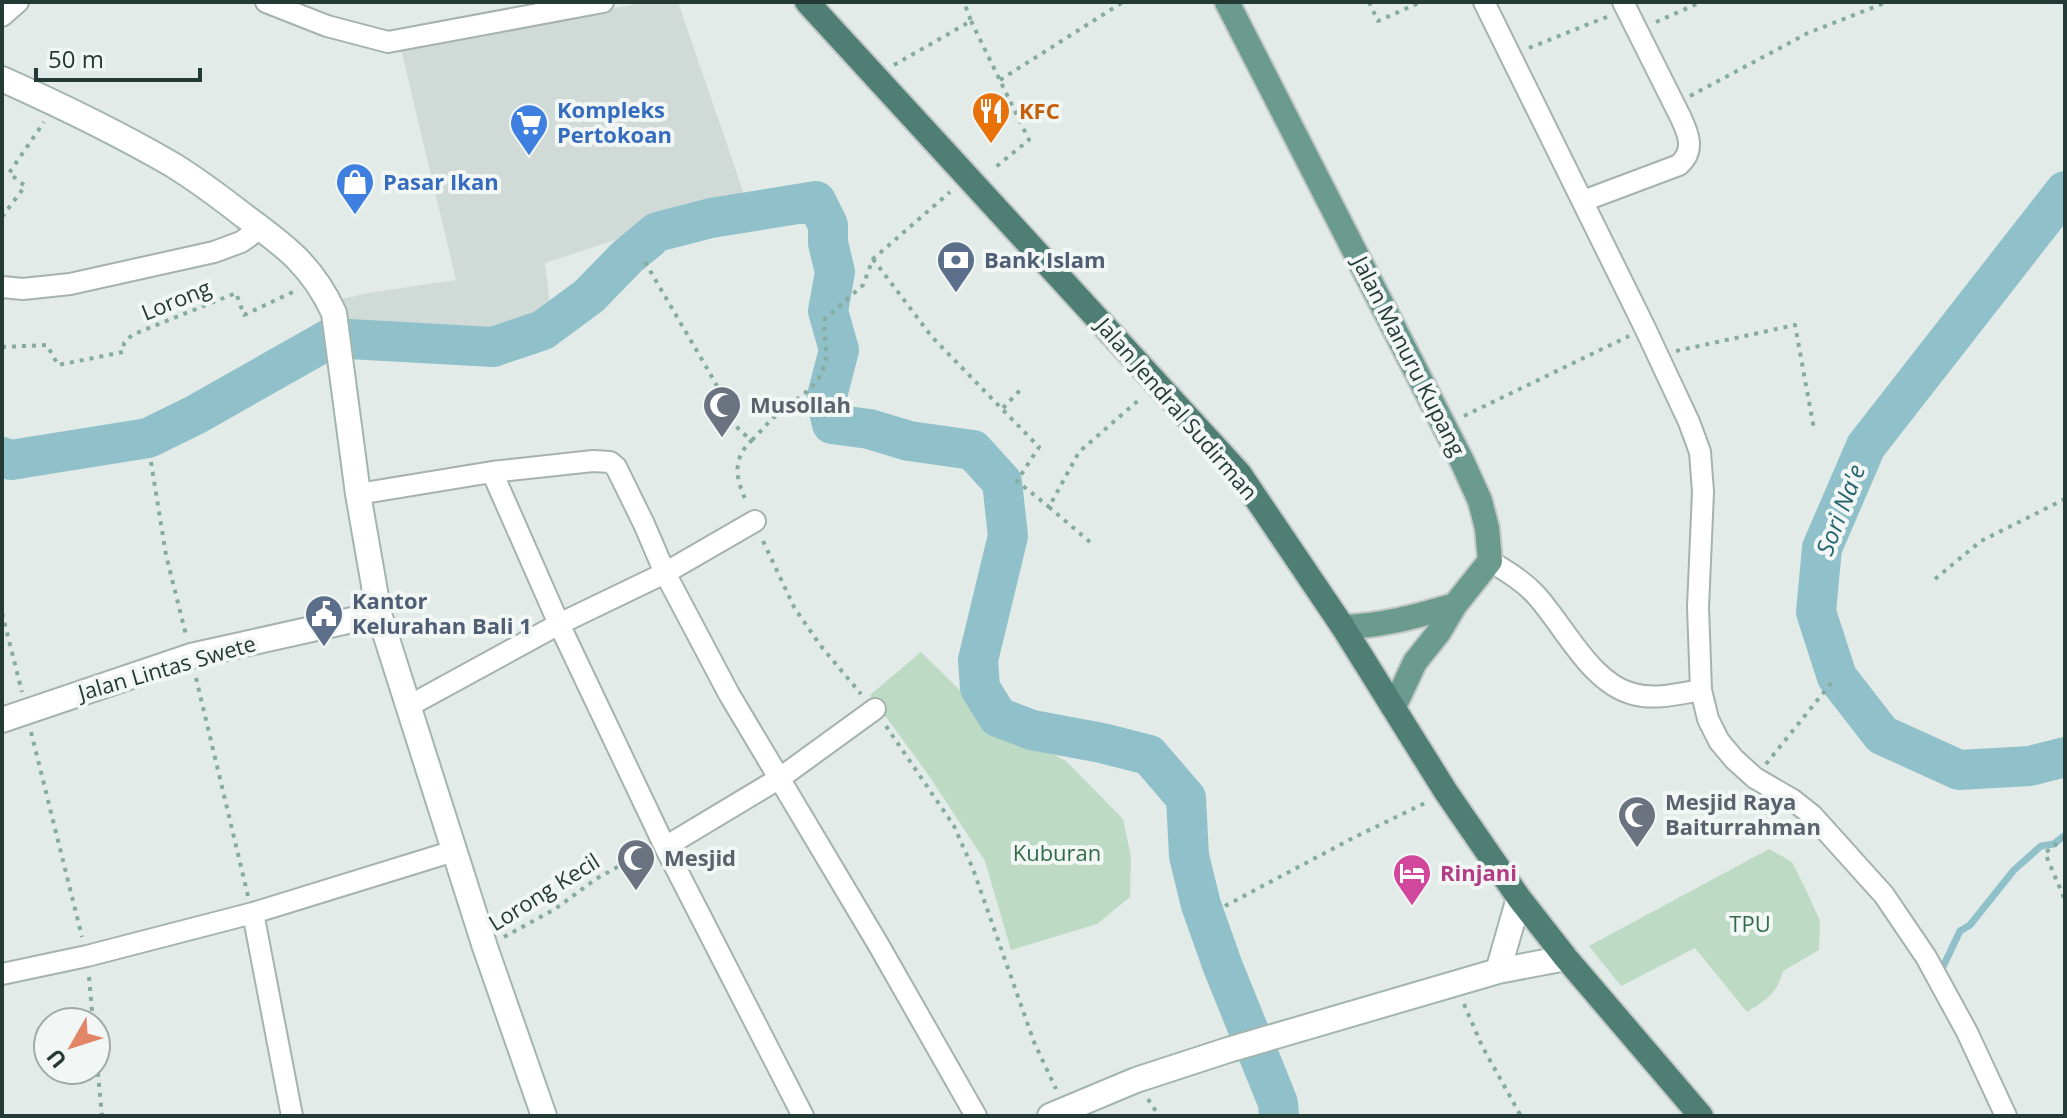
<svg xmlns="http://www.w3.org/2000/svg" width="2067" height="1118" viewBox="0 0 2067 1118" font-family="'Open Sans',sans-serif">
  <rect width="100%" height="100%" fill="#e2ebe7"/>
  <!-- built -->
  <path fill="#d0dad6" d="M649,2H678L745,197L545,263L550,306L531,331L498,341L450,336L351,334L346,324L342,299L368,293L456,280L400,45Z"/>
  <!-- green -->
  <path fill="#bddac4" d="M921,652L966,696L1010,732L1066,761L1123,819L1131,857L1130,897L1097,924L1011,950L985,861L927,773L870,695Z
    M1769,849L1792,862L1807,892L1820,921L1819,950L1783,971C1776,995 1767,999 1747,1012L1695,948L1621,986L1589,946Z"/>
  <g fill="none" stroke-linecap="round" stroke-linejoin="round">
    <!-- stream -->
    <path stroke="#90c1ca" stroke-width="7" d="M1940,973L1960,931L1970,925L2014,870L2041,846L2054,844L2065,835"/>
    <!-- river -->
    <path stroke="#90c1ca" stroke-width="40" d="M2065,191L1866,446L1822,548L1816,612L1837,677L1882,735L1959,770L2030,766L2065,757
      M2,457L11,460L148,438L195,415L331,338L493,347L543,330L589,296L627,257L657,232L711,218L816,201L828,225V243L835,272L828,311L839,350L826,400L832,424L869,429L909,441L973,450L1002,482L1008,536L978,660L980,688L998,717L1032,730L1102,743L1149,755L1186,798L1189,856L1201,905L1223,967L1278,1103L1279,1116"/>
    <defs>
      <path id="minor" d="M266,2L327,26L388,42L603,2
        M1484,2L1645,328L1689,422L1700,452L1703,492L1698,607L1701,690L1708,719L1719,741L1734,759L1755,778L1793,800L1812,815L1884,895L1926,957L1967,1032L2006,1116
        M2,16L18,2
        M1583,201L1679,165C1695,151 1689,135 1681,118L1623,2
        M2,287L23,289L70,284L214,252L241,242L261,228
        M492,472L593,461L610,462L616,467L644,524L665,573L729,694L878,944L976,1116
        M358,494L492,472L559,624L665,847L803,1116
        M1490,561C1506,571 1522,580 1535,594C1564,625 1590,683 1633,694C1655,700 1678,694 1701,690
        M407,707L559,624L665,573L755,521
        M665,847L780,778L875,709
        M253,913L292,1116
        M2,974L87,956L253,913L454,851"/>
      <path id="tertiary" d="M2,720L191,656L379,614"/>
      <path id="secondary" d="M2,79C60,105 118,133 173,165C197,180 220,197 243,215C284,245 312,265 334,313L358,494L379,614L485,947L544,1116
        M1498,971L1519,898
        M1050,1116L1136,1080L1228,1050L1498,971L1566,958"/>
      <path id="primary" d="M1227,2L1462,461L1480,501L1487,528L1490,561L1455,605L1439,632L1415,662L1394,707
        M1343,627C1382,626 1418,616 1455,605"/>
      <path id="trunk" d="M807,2L1239,473L1343,627L1446,792L1519,898L1566,958L1701,1116"/>
    </defs>
    <!-- minor casing -->
    <use href="#minor" stroke="#a5b2ae" stroke-width="24"/>
    <!-- tertiary casing -->
    <use href="#tertiary" stroke="#a5b2ae" stroke-width="28"/>
    <!-- secondary casing -->
    <use href="#secondary" stroke="#a2b5ae" stroke-width="28"/>
    <!-- primary casing -->
    <use href="#primary" stroke="#c2c8c6" stroke-width="28"/>
    <!-- trunk casing -->
    <use href="#trunk" stroke="#c2c8c6" stroke-width="28"/>
    <!-- path -->
    <path stroke="#86ab9f" stroke-width="4" stroke-dasharray="4 6" stroke-linecap="butt" d="M1369,2L1378,21L1421,2
      M971,21L1029,140L992,170
      M1656,22L1701,2
      M1529,48L1609,16
      M894,65L971,21L964,2
      M1000,80L1123,2
      M1690,96L1808,33L1887,2
      M2,217L25,186L9,173L44,122
      M873,259L932,337L1039,447L1017,481L1049,507
      M645,262L708,370L723,397L722,404L725,410L740,431L752,440C731,460 736,479 747,503
      M2,347L47,345L58,365L123,352L124,343L132,335L236,293L244,315L297,290
      M1676,351L1795,325L1814,429
      M1003,408L1023,387
      M1464,416L1629,336
      M752,440C761,431 769,421 779,413C797,398 819,388 825,363C829,348 822,334 825,319L863,285L873,259L950,192
      M151,462L166,555L186,635
      M763,541L794,607L820,645L861,694
      M1090,542L1049,507L1079,452L1141,398
      M1935,579L1981,541L2065,499
      M2,613L22,692
      M196,678L248,896
      M886,726L954,826L973,869L1034,1042L1056,1089
      M31,732L82,937
      M1766,764L1832,682
      M2065,837L2045,853L2065,900
      M1225,906L1353,838L1425,803
      M504,937L555,909L596,879L644,852
      M89,977L93,1022
      M1464,1004L1482,1046L1521,1116
      M96,1053L102,1116
      M1148,1099L1159,1116"/>
    <!-- minor -->
    <use href="#minor" stroke="#fff" stroke-width="20"/>
    <!-- tertiary -->
    <use href="#tertiary" stroke="#fff" stroke-width="24"/>
    <!-- secondary -->
    <use href="#secondary" stroke="#fff" stroke-width="24"/>
    <!-- primary -->
    <use href="#primary" stroke="#6b9b8f" stroke-width="24"/>
    <!-- trunk -->
    <use href="#trunk" stroke="#4f7f74" stroke-width="24"/>
  </g>
  <!-- icons -->
  <defs>
    <symbol id="restaurant-pin" viewBox="-11 -11 22 30"><path d="M0 17L-7.5 6A9.5 9.5 0 1 1 7.5 6Z" fill="#e8710a" stroke="#f2f7f5"/><path d="M-5-6h1v4h1v-4h1v4h1v-4h1v5L-1.5 .5V6h-2V.5L-5-1ZM5-6V6H3V1.5H1.5Q1.5-4 5-6Z" fill="#fff"/></symbol>
    <symbol id="supermarket-pin" viewBox="-11 -11 22 30"><path d="M0 17L-7.5 6A9.5 9.5 0 1 1 7.5 6Z" fill="#3f7fe0" stroke="#f2f7f5"/><path d="M-6-5.5h2.5l.6 2H6L4.5 2H-2.5L-4.4-4H-6ZM-1.5 3.2a1.3 1.3 0 1 0 .1 0ZM3 3.2a1.3 1.3 0 1 0 .1 0Z" fill="#fff"/></symbol>
    <symbol id="shop-pin" viewBox="-11 -11 22 30"><path d="M0 17L-7.5 6A9.5 9.5 0 1 1 7.5 6Z" fill="#3f7fe0" stroke="#f2f7f5"/><path d="M-5-2.5h2.3a2.7 3.5 0 0 1 5.4 0H5L5.5 6h-11ZM-1.5-2.5h3a1.5 2.3 0 0 0-3 0Z" fill="#fff"/></symbol>
    <symbol id="bank-pin" viewBox="-11 -11 22 30"><path d="M0 17L-7.5 6A9.5 9.5 0 1 1 7.5 6Z" fill="#5c6f8a" stroke="#f2f7f5"/><path d="M-6-4H6V4H-6ZM0-2.3a2.3 2.3 0 1 0 0 4.6a2.3 2.3 0 1 0 0-4.6Z" fill="#fff"/></symbol>
    <symbol id="mosque-pin" viewBox="-11 -11 22 30"><path d="M0 17L-7.5 6A9.5 9.5 0 1 1 7.5 6Z" fill="#6b7280" stroke="#f2f7f5"/><path d="M3.5-4.9A6 6 0 1 0 3.5 4.9A5 5 0 1 1 3.5-4.9Z" fill="#fff"/></symbol>
    <symbol id="civic-pin" viewBox="-11 -11 22 30"><path d="M0 17L-7.5 6A9.5 9.5 0 1 1 7.5 6Z" fill="#5c6f8a" stroke="#f2f7f5"/><path d="M-.6-6.5H3V-4.5H.6V-3L4-1V1h2V6H-6V1h2V-1L-.6-3ZM-1.2 2.5V6h2.4V2.5Z" fill="#fff"/></symbol>
    <symbol id="hotel-pin" viewBox="-11 -11 22 30"><path d="M0 17L-7.5 6A9.5 9.5 0 1 1 7.5 6Z" fill="#d1479c" stroke="#f2f7f5"/><path d="M-6-4.5h1.5V1H6V5H4.5V3h-9V5H-6ZM-4 0a1.8 1.8 0 1 1 3.6 0ZM.5 0V-2.5h3Q6-2.5 6 0Z" fill="#fff"/></symbol>
  </defs>
  <g fill-rule="evenodd">
    <use href="#restaurant-pin" x="969" y="89" width="44" height="60"/>
    <use href="#supermarket-pin" x="507" y="101" width="44" height="60"/>
    <use href="#shop-pin" x="333" y="160" width="44" height="60"/>
    <use href="#bank-pin" x="934" y="238" width="44" height="60"/>
    <use href="#mosque-pin" x="700" y="383" width="44" height="60"/>
    <use href="#civic-pin" x="302" y="592" width="44" height="60"/>
    <use href="#mosque-pin" x="1615" y="793" width="44" height="60"/>
    <use href="#mosque-pin" x="614" y="836" width="44" height="60"/>
    <use href="#hotel-pin" x="1390" y="851" width="44" height="60"/>
  </g>
  <g text-anchor="middle" stroke-width="8" stroke-linejoin="round" paint-order="stroke">
    <!-- shop labels -->
    <g font-size="22" font-weight="bold" fill="#366cbe" stroke="#f2f7f5" text-anchor="start">
      <text x="557" y="118">Kompleks<tspan x="557" dy="25">Pertokoan</tspan></text>
      <text x="383" y="190">Pasar Ikan</text>
    </g>
    <!-- food labels -->
    <g font-size="22" font-weight="bold" fill="#c56008" stroke="#f2f7f5" text-anchor="start">
      <text x="1019" y="119">KFC</text>
    </g>
    <!-- service labels -->
    <g font-size="22" font-weight="bold" fill="#4e5e75" stroke="#f2f7f5" text-anchor="start">
      <text x="984" y="268">Bank Islam</text>
      <text x="352" y="609">Kantor<tspan x="352" dy="25">Kelurahan Bali 1</tspan></text>
    </g>
    <!-- street labels -->
    <g font-size="22" fill="#243a34" stroke="#f2f7f5">
      <text transform="translate(176 300) rotate(-22)" y="8">Lorong</text>
      <text transform="translate(1409 356) rotate(63)" y="8">Jalan Manuru Kupang</text>
      <text transform="translate(1177 409) rotate(49)" y="8">Jalan Jendral Sudirman</text>
      <text transform="translate(167 668) rotate(-16)" y="8">Jalan Lintas Swete</text>
      <text transform="translate(544 892) rotate(-32)" y="8">Lorong Kecil</text>
    </g>
    <!-- worship labels -->
    <g font-size="22" font-weight="bold" fill="#5b616d" stroke="#f2f7f5" text-anchor="start">
      <text x="750" y="413">Musollah</text>
      <text x="1665" y="810">Mesjid Raya<tspan x="1665" dy="25">Baiturrahman</tspan></text>
      <text x="664" y="866">Mesjid</text>
    </g>
    <!-- park labels -->
    <g font-size="22" fill="#326c48" stroke="#f2f7f5">
      <text x="1057" y="861">Kuburan</text>
      <text x="1750" y="932">TPU</text>
    </g>
    <!-- hotel labels -->
    <g font-size="22" font-weight="bold" fill="#b23c85" stroke="#f2f7f5" text-anchor="start">
      <text x="1440" y="881">Rinjani</text>
    </g>
    <!-- water labels -->
    <g font-size="24" font-style="italic" fill="#24636f" stroke="#f2f7f5">
      <text transform="translate(1841 510) rotate(-69)" y="8">Sori Na'e</text>
    </g>
  </g>
  <!-- border -->
  <rect width="2067" height="1118" fill="none" stroke="#243a34" stroke-width="8"/>
  <!-- north arrow -->
  <g transform="translate(72 1046) rotate(231)"><circle r="38" fill="#f2f7f5" stroke="#a0aba8" stroke-width="2"/>
  <path d="M0-6L14 30L0 20L-14 30Z" fill="#e38567"/>
  <text y="-12" font-size="22" font-weight="bold" text-anchor="middle" fill="#243a34">U</text>
  </g>
  <!-- scale -->
  <path d="M36 68v12h164v-12" fill="none" stroke="#243a34" stroke-width="4"/>
  <text x="48" y="68" font-size="24" fill="#243a34" stroke="#f2f7f5" stroke-width="6" paint-order="stroke">50 m</text>
</svg>
